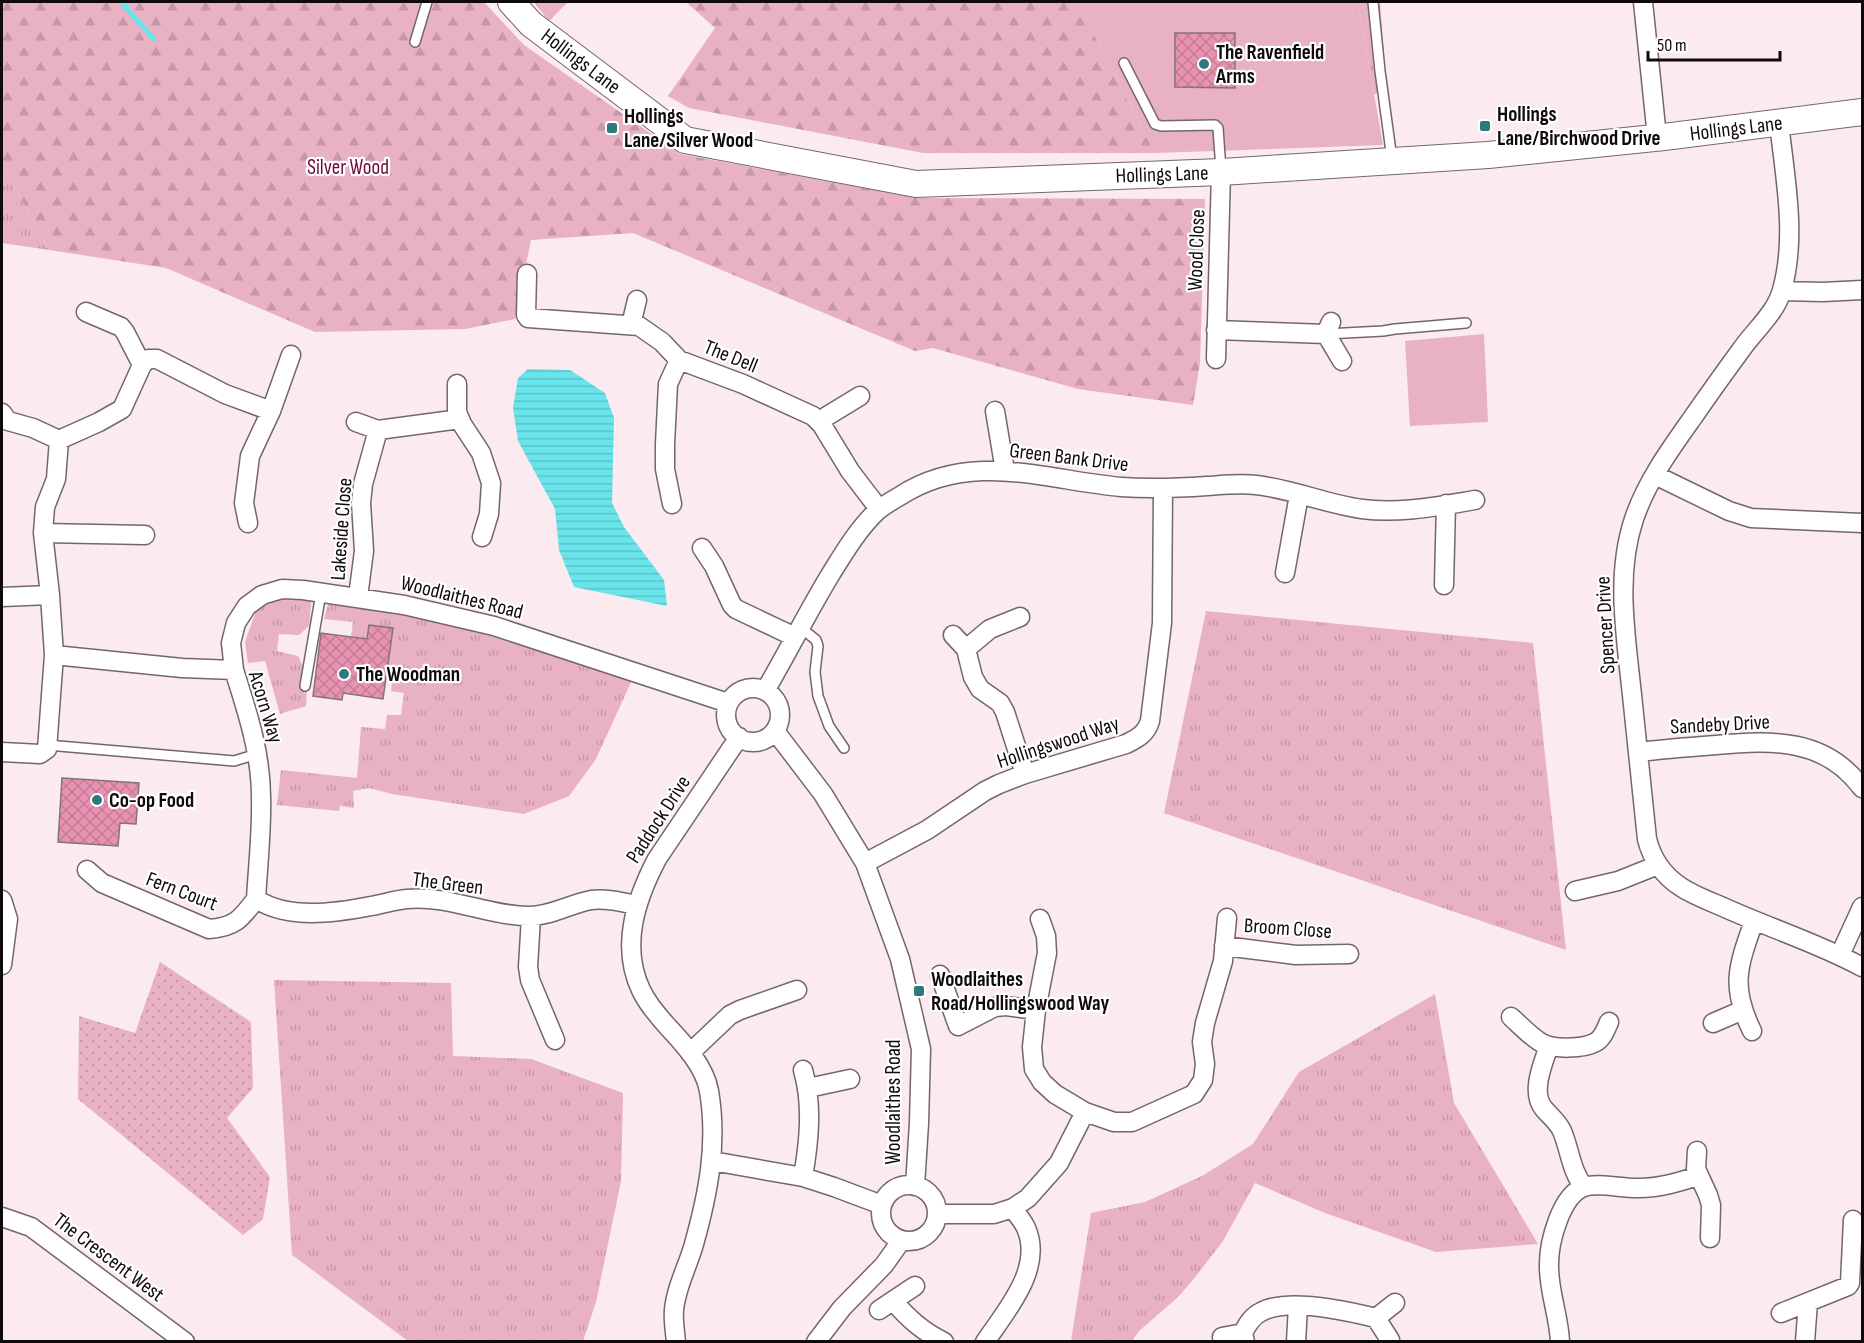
<svg xmlns="http://www.w3.org/2000/svg" width="1864" height="1343" viewBox="0 0 1864 1343" font-family="'Sofia Sans Condensed',sans-serif">
  <defs>
    <pattern id="grass-tufts" width="24" height="20" patternUnits="userSpaceOnUse" patternTransform="scale(1.5)"><rect width="24" height="20" fill="#e9b1c4"/><path d="M3 7l-1-3M5 7V3M7 7l1-3M15 17l-1-3M17 17v-4M19 17l1-3" fill="none" stroke="#c797a7"/></pattern>
    <pattern id="forest-firs" width="22" height="20" patternUnits="userSpaceOnUse" patternTransform="scale(1.5)"><rect width="22" height="20" fill="#e9b1c4"/><path d="M5 1l3.5 6h-7zM16 11l3.5 6h-7z" fill="#c797a7"/></pattern>
    <pattern id="garden-dots" width="8" height="8" patternUnits="userSpaceOnUse" patternTransform="scale(1.5)"><rect width="8" height="8" fill="#e9b1c4"/><path d="M2 2h.1M6 6h.1" fill="none" stroke="#c797a7" stroke-width="1.8" stroke-linecap="round"/></pattern>
    <pattern id="water-rules" width="6" height="5" patternUnits="userSpaceOnUse" patternTransform="scale(1.5)"><rect width="6" height="5" fill="#6ae4eb"/><path d="M0 2.5h6" fill="none" stroke="#5bc2c8"/></pattern>
    <pattern id="building-cross-hatch" width="8" height="8" patternUnits="userSpaceOnUse" patternTransform="scale(1.5)"><rect width="8" height="8" fill="#e792b1"/><path d="M0 0l8 8M0 8l8-8" fill="none" stroke="#c57d97"/></pattern>
  </defs>
  <rect width="100%" height="100%" fill="#fbeaef"/>
  <!-- grass -->
  <path fill="url(#grass-tufts)" d="M1358,2H1380L1387,93L1374,94Z
    M2,165L49,250L2,243Z
    M282,589L312,595L309,626L299,635L279,634L277,651L298,656L308,676L306,706L280,714L265,661L248,663L245,642L256,611Z
    M331,594L404,605L632,680L596,759L569,796L524,814L392,794L369,788L353,791L354,808L340,806L339,811L277,805L281,770L357,778L361,727L385,729L387,715H401L404,693L391,691L394,668L388,665L367,639L351,637L353,622L324,619Z
    M1206,611L1533,643L1566,950L1164,813Z
    M274,980L451,983L453,1056L531,1059L623,1093L621,1181L596,1302L583,1341H408L292,1255Z
    M1435,994L1454,1103L1538,1244L1436,1252L1325,1213L1255,1183L1223,1241L1193,1280L1177,1298L1139,1331L1132,1341H1071L1091,1213L1145,1202L1202,1176L1253,1144L1299,1072Z"/>
  <!-- forest -->
  <path fill="url(#forest-firs)" d="M2,2H484L524,45L680,154L918,198L1205,199L1200,363L1193,405L1078,389L933,348L915,351L633,233L531,240L515,319L465,329L315,332L166,268L49,250L2,165Z
    M534,2H568L549,21Z
    M686,2H1080V7L1155,153H923L689,108L668,96L715,28Z"/>
  <!-- park -->
  <path fill="#e9b1c4" d="M1080,2H1358L1383,145L1155,153L1080,7Z
    M1484,334L1488,422L1410,426L1405,341Z"/>
  <!-- garden -->
  <path fill="url(#garden-dots)" d="M160,962L251,1022L253,1088L227,1118L270,1177L263,1219L243,1235L78,1099L79,1016L135,1033Z"/>
  <!-- water -->
  <path fill="url(#water-rules)" d="M528,369L570,370L605,393L614,418L612,503L624,527L664,580L667,606L574,587L559,550L555,509L518,441L513,408L518,378Z"/>
  <g fill="none" stroke-linecap="round" stroke-linejoin="round">
    <!-- stream -->
    <path stroke="#6ae4eb" stroke-width="5" d="M121,2L154,39"/>
  </g>
  <!-- building -->
  <path fill="url(#building-cross-hatch)" stroke="#827479" stroke-width="1.5" d="M1175,33H1235V88L1175,87Z
    M369,625L393,628L383,699L343,693L342,700L313,696L321,633L367,639Z
    M62,778L139,783L136,824L120,823L118,846L58,842Z"/>
  <g fill="none" stroke-linecap="round" stroke-linejoin="round">
    <defs>
      <path id="lane" d="M1373,2L1380,71L1392,159
        M415,42L427,2
        M1124,63L1155,124L1161,126L1215,125L1218,128L1221,170
        M1326,334L1383,331L1395,329L1466,323
        M800,627L816,640L818,646L815,672L818,696L829,726L844,748
        M305,686L321,593
        M47,745L234,761L257,754"/>
      <path id="street" d="M1643,2L1657,137
        M1779,123C1785,178 1797,236 1782,290C1776,313 1754,331 1741,350C1724,373 1707,397 1691,420C1669,451 1646,483 1634,519C1615,575 1626,637 1632,695C1637,743 1642,791 1647,839C1652,859 1664,876 1681,887C1693,895 1709,901 1723,907C1769,928 1818,943 1862,967
        M527,274L526,315L528,318L639,326L662,342L679,360L743,384L813,416L822,425L850,471L879,509
        M1782,291L1823,292L1862,290
        M86,312L121,327L125,332L142,365
        M1331,322L1326,334L1342,361
        M631,325L637,300
        M1216,330L1326,334
        M1216,359L1221,172
        M457,384V412L462,424L481,453L491,483L489,514L482,537
        M995,411L1005,471
        M2,413L8,421L33,428L59,440
        M819,421L860,396
        M356,422L378,430L460,419
        M1655,475L1729,511L1751,518L1862,523
        M672,504L665,469V444L668,384L679,360
        M248,523L244,503L250,456L271,411L291,355
        M43,533L145,535
        M702,548L714,566L732,605L736,609L795,637
        M1285,573L1299,495
        M1444,585L1446,504
        M50,595L43,533L45,507L56,479L59,440L99,422L122,409L142,365L148,359H157L225,394L271,411
        M2,597L50,595L54,655L47,749L40,754L2,752
        M358,597L364,551L361,503L363,484L378,430
        M953,635L966,649L973,677L980,689L1000,703L1005,712L1025,774
        M966,649L990,629L1020,617
        M54,655L182,668L234,670C247,711 261,753 261,797C262,830 258,865 256,899
        M234,670L231,643L236,623L247,606L262,595L282,589L303,590L404,605L494,626L728,703
        M726 715a27 27 0 1 1 54 0a27 27 0 1 1-54 0Z
        M765,691C788,652 808,611 832,572C845,551 859,528 877,511C884,505 893,500 900,496C971,450 1045,480 1121,487C1149,489 1178,488 1207,486C1223,485 1240,483 1256,485C1292,489 1326,504 1362,509C1399,514 1439,506 1475,500
        M775,731L823,794L865,863L900,959L921,1049L919,1123L915,1186
        M1638,752C1664,749 1690,747 1716,745C1773,740 1825,738 1862,788
        M865,863L927,830L985,791L999,784L1025,774L1126,744C1138,738 1146,734 1150,721L1162,623L1163,488
        M87,870L102,883L209,929C235,927 241,919 256,899
        M1575,891L1618,881L1658,865
        M256,899C288,920 335,913 371,906C383,904 395,900 407,899C449,895 488,916 529,916C551,916 570,904 591,900C606,898 622,902 636,905
        M2,900L8,919L2,965
        M531,917L528,967L530,980L555,1040
        M1040,919L1046,936L1047,953L1036,1010L1032,1047L1034,1069L1042,1082L1055,1094L1085,1112L1114,1122H1132L1194,1094L1203,1080L1205,1064L1202,1042L1205,1023L1223,961L1227,918
        M1224,946L1296,955L1349,954
        M1840,955L1862,907
        M940,975L958,1026L995,1007L1006,1006L1036,1010
        M1511,1017C1520,1025 1529,1035 1540,1042C1552,1050 1584,1049 1596,1042C1603,1038 1606,1029 1609,1022
        M1713,1023L1743,1010
        M1752,1031C1730,986 1738,966 1754,921
        M1549,1046C1543,1063 1530,1093 1544,1109C1551,1117 1558,1122 1562,1131C1570,1150 1571,1171 1584,1187
        M690,1053L730,1015L740,1010L797,990
        M808,1088L850,1079
        M1697,1151L1696,1169L1708,1195L1711,1205L1710,1238
        M712,1161L803,1177L834,1187L882,1205
        M803,1177C809,1142 813,1105 803,1070
        M881 1213a28 28 0 1 1 56 0a28 28 0 1 1-56 0Z
        M937,1214H994L1013,1208L1028,1198L1059,1163L1085,1112
        M2,1217L31,1227L185,1342
        M893,1301C909,1319 922,1331 944,1342
        M879,1310L915,1286
        M1781,1313L1848,1286L1850,1283L1853,1220
        M1243,1333C1247,1325 1252,1316 1261,1312C1287,1297 1348,1311 1376,1318
        M1222,1337L1243,1333L1245,1342
        M1390,1340L1376,1318L1395,1303
        M676,1342C675,1331 673,1320 674,1310C676,1287 688,1266 694,1244C708,1194 718,1144 709,1091C705,1067 684,1044 668,1027C658,1016 647,1003 641,990C620,946 636,899 657,859L739,737
        M816,1342L842,1308L884,1265L901,1241
        M985,1342C1006,1311 1044,1268 1026,1228C1023,1221 1017,1215 1013,1208
        M1296,1342L1298,1306
        M1560,1342C1559,1315 1548,1290 1549,1264C1549,1242 1561,1195 1584,1187C1599,1182 1624,1189 1639,1188C1660,1188 1679,1182 1698,1176
        M1805,1342L1808,1302"/>
      <path id="secondary" d="M511,2L531,24L685,140L916,184L1221,172L1488,155L1664,137L1862,112"/>
    </defs>
    <!-- lane casing -->
    <use href="#lane" stroke="#74666a" stroke-width="12"/>
    <!-- street casing -->
    <use href="#street" stroke="#74666a" stroke-width="21"/>
    <!-- secondary casing -->
    <use href="#secondary" stroke="#74666a" stroke-width="28"/>
    <!-- lane -->
    <use href="#lane" stroke="#fff" stroke-width="9"/>
    <!-- street -->
    <use href="#street" stroke="#fff" stroke-width="18"/>
    <!-- secondary -->
    <use href="#secondary" stroke="#fff" stroke-width="26"/>
  </g>
  <!-- markers -->
  <g fill="#2f787d" stroke="#fff" stroke-width="2">
    <circle cx="1204" cy="64" r="6"/>
    <rect x="1479" y="120" width="12" height="12" rx="3"/>
    <rect x="606" y="122" width="12" height="12" rx="3"/>
    <circle cx="344" cy="674" r="6"/>
    <circle cx="97" cy="800" r="6"/>
    <rect x="913" y="985" width="12" height="12" rx="3"/>
  </g>
  <g text-anchor="middle" stroke-width="4.5" stroke-linejoin="round" paint-order="stroke">
    <!-- poi labels -->
    <g font-size="21" font-weight="bold" fill="#0f0a0c" stroke="#fff" text-anchor="start">
      <text x="1216" y="59">The Ravenfield<tspan x="1216" dy="24">Arms</tspan></text>
      <text x="1497" y="121">Hollings<tspan x="1497" dy="24">Lane/Birchwood Drive</tspan></text>
      <text x="624" y="123">Hollings<tspan x="624" dy="24">Lane/Silver Wood</tspan></text>
      <text x="356" y="681">The Woodman</text>
      <text x="109" y="807">Co-op Food</text>
      <text x="931" y="986">Woodlaithes<tspan x="931" dy="24">Road/Hollingswood Way</tspan></text>
    </g>
    <!-- street labels -->
    <g font-size="21" fill="#0f0a0c" stroke="#fff">
      <text transform="translate(581 61) rotate(37)" y="7">Hollings Lane</text>
      <text transform="translate(1736 128) rotate(-7)" y="7">Hollings Lane</text>
      <text transform="translate(1162 174) rotate(-2)" y="7">Hollings Lane</text>
      <text transform="translate(1196 250) rotate(-88)" y="7">Wood Close</text>
      <text transform="translate(731 356) rotate(22)" y="7">The Dell</text>
      <text transform="translate(1069 457) rotate(7)" y="7">Green Bank Drive</text>
      <text transform="translate(341 529) rotate(-86)" y="7">Lakeside Close</text>
      <text transform="translate(462 597) rotate(14)" y="7">Woodlaithes Road</text>
      <text transform="translate(1605 625) rotate(-93)" y="7">Spencer Drive</text>
      <text transform="translate(266 707) rotate(73)" y="7">Acorn Way</text>
      <text transform="translate(1720 724) rotate(-3)" y="7">Sandeby Drive</text>
      <text transform="translate(1058 742) rotate(-18)" y="7">Hollingswood Way</text>
      <text transform="translate(658 819) rotate(-57)" y="7">Paddock Drive</text>
      <text transform="translate(448 883) rotate(7)" y="7">The Green</text>
      <text transform="translate(182 891) rotate(21)" y="7">Fern Court</text>
      <text transform="translate(1288 928) rotate(4)" y="7">Broom Close</text>
      <text transform="translate(893 1102) rotate(-90)" y="7">Woodlaithes Road</text>
      <text transform="translate(109 1257) rotate(37)" y="7">The Crescent West</text>
    </g>
    <!-- park labels -->
    <g font-size="21" fill="#6e073d" stroke="#fff">
      <text x="348" y="174">Silver Wood</text>
    </g>
  </g>
  <!-- border -->
  <rect width="1864" height="1343" fill="none" stroke="#0f0a0c" stroke-width="6"/>
  <!-- scale -->
  <path d="M1648 51v9h132v-9" fill="none" stroke="#0f0a0c" stroke-width="3"/>
  <text x="1657" y="51" font-size="18" fill="#0f0a0c" stroke="#ffffff" stroke-width="4.5" paint-order="stroke">50 m</text>
</svg>
